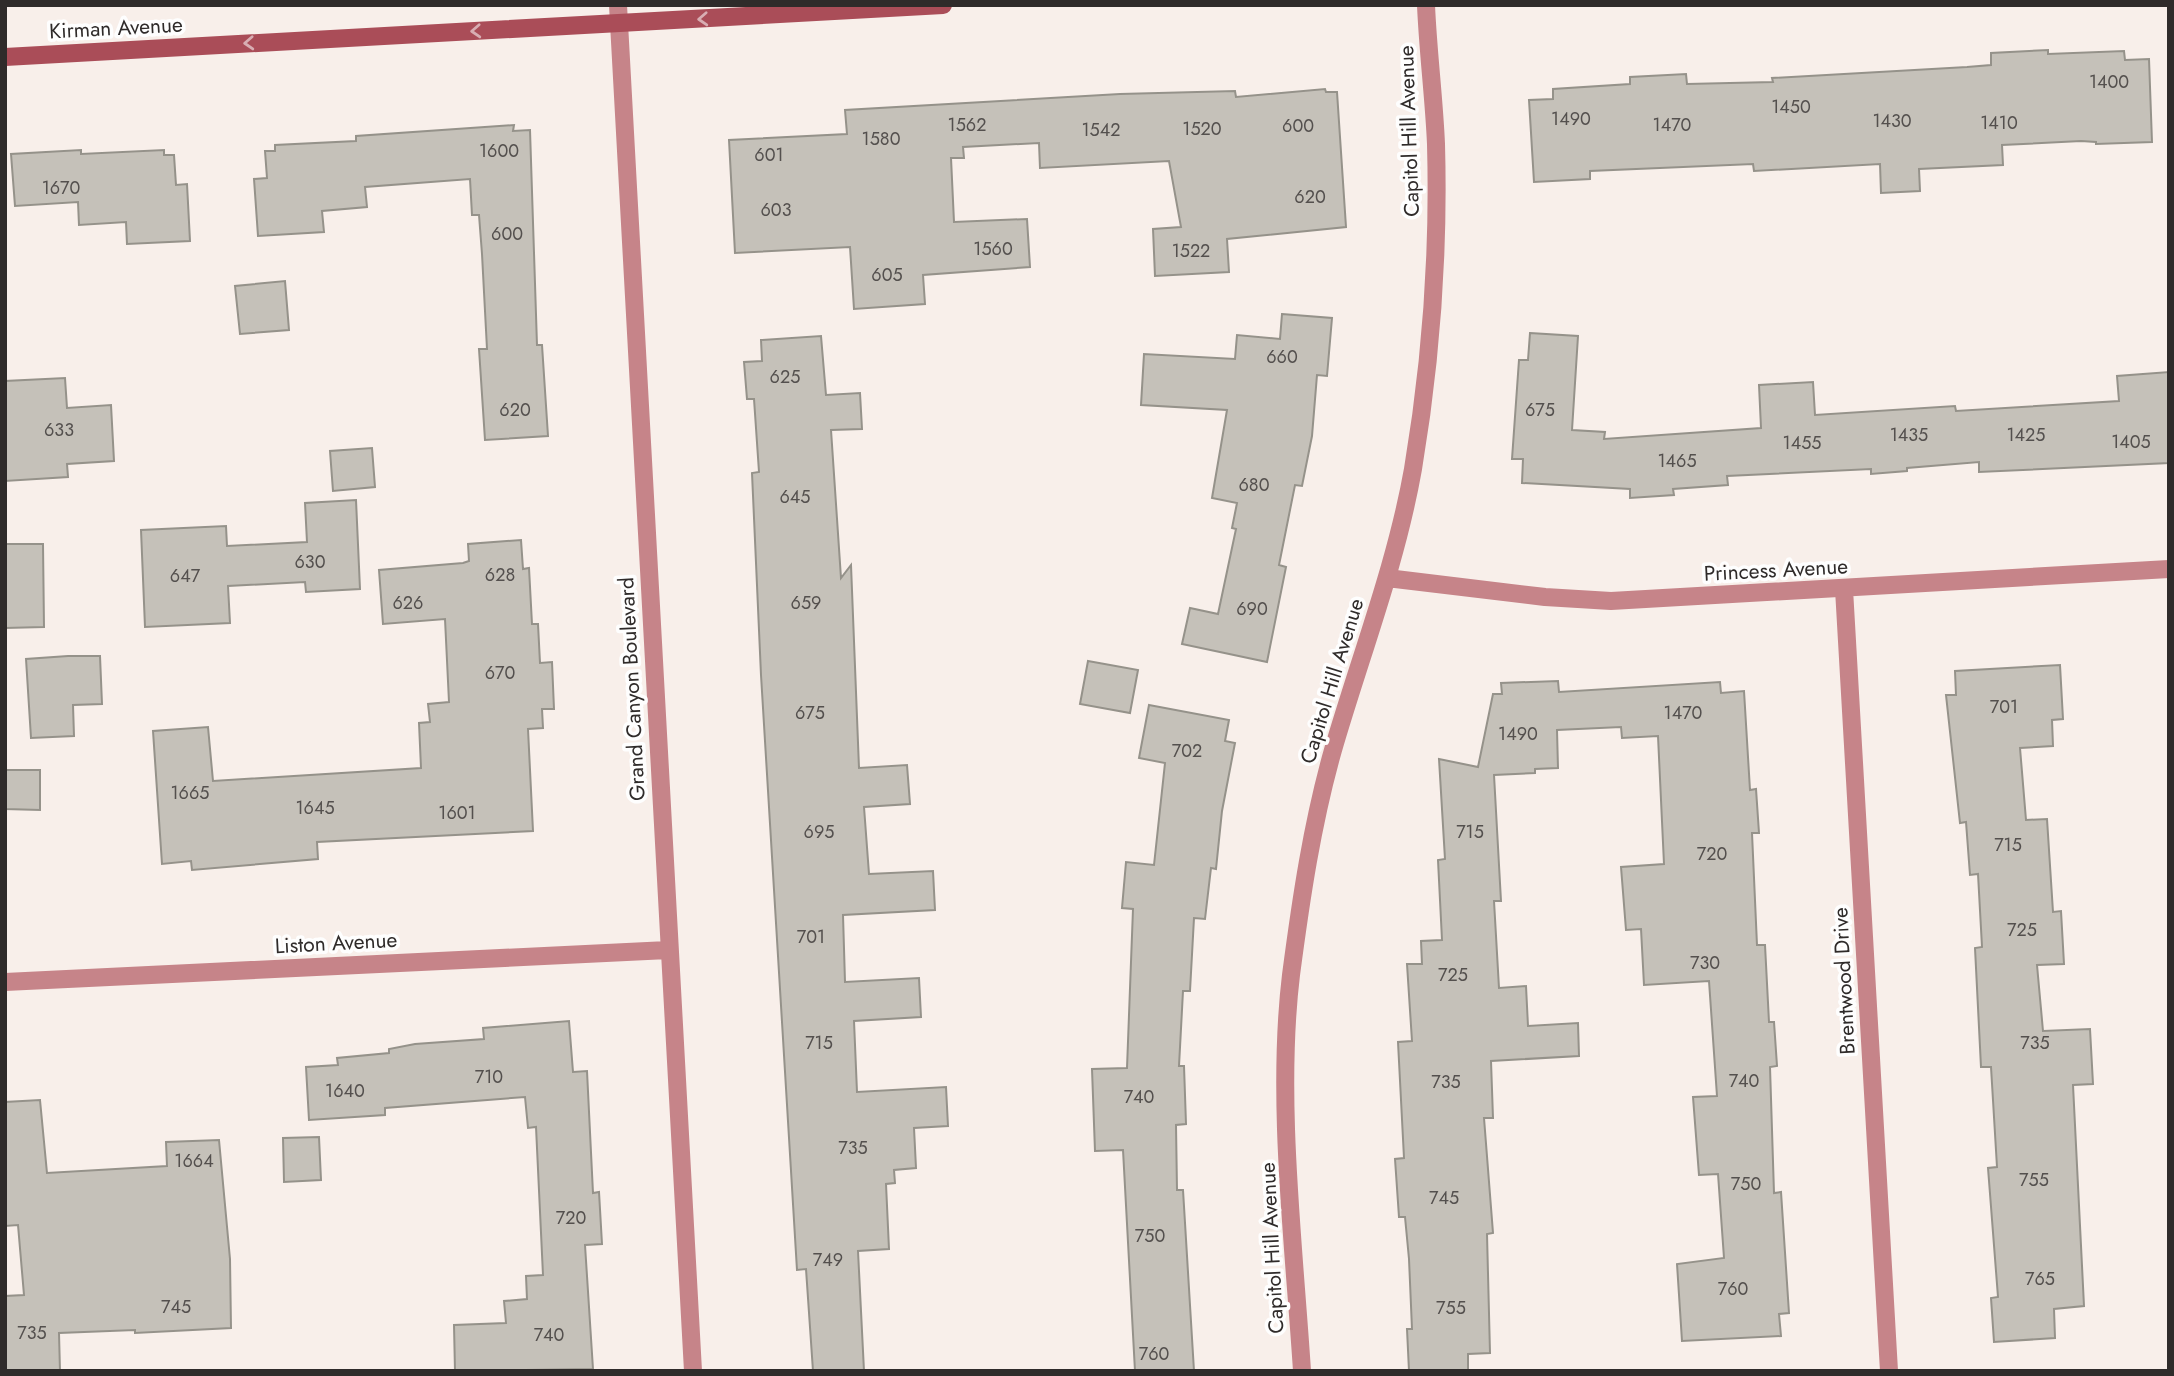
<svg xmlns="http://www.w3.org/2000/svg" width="2174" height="1376" viewBox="0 0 2174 1376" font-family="Jost,sans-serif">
  <rect width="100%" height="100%" fill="#f8efea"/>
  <!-- building -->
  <path fill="#c5c1b9" stroke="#95928a" stroke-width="2" d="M2048,50V54L2124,51L2125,60L2149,59L2152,142L2096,144V142L2081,141L2002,145L2003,165L1919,169L1920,191L1881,193L1880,164L1754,171L1753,164L1590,171V179L1534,182L1529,100L1553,99V89L1630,84V77L1686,74L1687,84L1773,82L1772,78L1967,67L1991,65V53Z
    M1325,89L1326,92H1337L1346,227L1227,239L1229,272L1155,276L1153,229L1181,227L1169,161L1040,168L1039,143L963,147L964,158H951L954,222L1027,219L1030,267L923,275L925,304L854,309L850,247L735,253L729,140L847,134L845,110L1120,94L1235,91L1236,97Z
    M514,125L513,131L530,130L537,345H542L548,436L485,440L479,349H487L482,254L479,215H472L470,179L365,187L367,207L322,211L324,232L258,236L254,179L267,178L265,151H275V145L356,141V136Z
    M81,150V154L164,150V155H174L176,185L187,184L190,241L127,244L126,222L79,225L78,202L15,206L11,154Z
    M285,281L289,330L240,334L235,286Z
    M1282,314L1332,318L1327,376L1317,375L1312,436L1302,486L1295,485L1279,565L1286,567L1267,662L1182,644L1190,608L1218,614L1236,529L1232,528L1237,503L1212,498L1227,410L1141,405L1144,354L1235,359L1237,335L1280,339Z
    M1530,333L1578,336L1572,430L1605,432L1604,439L1761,428L1759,385L1813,382L1815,415L1955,406L1956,411L2119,401L2117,376L2169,372V463L1979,472V462L1907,468V471L1871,474V469L1727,476L1728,485L1673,489L1674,495L1630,498V489L1522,483L1523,459H1512L1519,360H1528Z
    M821,336L826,395L860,393L862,429L831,430L841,578L851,565L859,768L907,765L910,804L864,807L869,874L933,871L935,910L843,915L845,982L919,978L921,1017L854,1021L857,1092L946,1087L948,1126L914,1128L916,1168L894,1170L895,1183L886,1184L889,1249L858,1251L864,1371H813L806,1269L797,1270L761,675L752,473L759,472L754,399H747L744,362L762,361L761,340Z
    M65,378L67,408L111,405L114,461L67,464L68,477L5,481V381Z
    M372,448L375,487L333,491L330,451Z
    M356,500L360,589L306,592L305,582L228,586L230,623L145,627L141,530L226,526L227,546L307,542L305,503Z
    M521,540L523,569L529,568L532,624H538L540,663L552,662L554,709H542L543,728L528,729L533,831L317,842L318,859L192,870L191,861L162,864L153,731L208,727L213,781L421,768L419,723L430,722L428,704L449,702L445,619L383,624L379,570L463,563L469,561L468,544Z
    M5,544H43L44,627L5,628Z
    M68,656H100L102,704L73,705L74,736L31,738L26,659Z
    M1088,661L1138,670L1130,713L1080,704Z
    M2060,665L2063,719L2052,720L2053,746L2020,748L2026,820L2047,819L2053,912L2061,911L2064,964L2037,965L2043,1031L2090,1029L2093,1084L2073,1085L2084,1306L2054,1309L2055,1338L1994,1342L1991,1298L1998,1297L1988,1168L1997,1167L1991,1067H1981L1975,948L1982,947L1978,874L1970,875L1966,822L1960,823L1946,695H1956L1955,671Z
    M1558,681L1559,692L1720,682L1721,693L1744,691L1750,790L1756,789L1759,833H1752L1757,945H1765L1769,1022H1774L1777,1066L1770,1067L1774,1193L1781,1192L1789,1313L1779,1314L1781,1336L1682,1341L1677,1264L1724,1258L1718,1174L1699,1175L1693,1097L1717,1096L1709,981L1644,985L1641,929L1626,930L1621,867L1664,864L1658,736L1622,738L1621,727L1557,730L1558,768L1535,769V773L1494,775L1501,901H1494L1499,988L1526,986L1528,1026L1578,1023L1579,1056L1491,1061L1493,1118H1484L1493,1233L1487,1234L1490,1353L1468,1354V1370L1409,1371L1407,1329H1412L1409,1259L1405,1217H1399L1395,1159L1404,1158L1398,1042L1412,1041L1407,964H1422L1421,941L1442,940L1438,860L1445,859L1439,759L1478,767L1493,694H1502L1501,683Z
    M1149,705L1229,720L1225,741L1235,743L1222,811L1216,869L1211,868L1205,919L1194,918L1190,991H1183L1179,1066H1184L1186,1124L1176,1125L1177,1190H1183L1194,1371H1135L1123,1150L1095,1151L1092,1069L1127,1068L1133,909L1122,908L1126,862L1154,865L1165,763L1139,758Z
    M5,770H40V810L5,809Z
    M569,1021L573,1072L587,1071L593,1193L599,1192L602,1244L585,1245L593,1369L455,1371L454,1325L506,1323L504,1301L527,1299L526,1276L543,1275L536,1127L528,1128L525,1097L385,1108V1115L309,1120L306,1067L338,1065L337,1058L389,1053V1049L415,1044L484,1039L483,1028Z
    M40,1100L47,1173L167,1166L166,1142L219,1140L230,1259L231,1328L135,1333V1330L59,1333L60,1371H5V1296L24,1295L18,1225L5,1226V1102Z
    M319,1137L321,1180L284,1182L283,1138Z"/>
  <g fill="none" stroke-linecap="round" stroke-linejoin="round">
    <!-- street -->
    <path stroke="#c68489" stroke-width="18" d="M618,5L693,1371
      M1387,578L1545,597L1611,601L2169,569
      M1844,589L1889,1371
      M5,982L668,950
      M1302,1371C1294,1245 1276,1099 1291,975C1301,899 1312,824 1333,750C1360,657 1396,565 1413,469C1431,362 1439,253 1436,144C1434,98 1428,52 1426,5"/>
    <!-- secondary -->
    <path stroke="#aa4d58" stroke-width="18" d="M5,57L943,5"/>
  </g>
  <!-- one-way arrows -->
  <defs><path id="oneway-chevron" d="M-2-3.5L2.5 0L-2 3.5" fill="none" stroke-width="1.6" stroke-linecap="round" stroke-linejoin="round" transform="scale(1.75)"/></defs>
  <g stroke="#d8aeb3">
    <use href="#oneway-chevron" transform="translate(703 19) rotate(177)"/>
    <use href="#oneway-chevron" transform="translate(476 31) rotate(177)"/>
    <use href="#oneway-chevron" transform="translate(249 43) rotate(177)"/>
  </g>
  <g text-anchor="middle" stroke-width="7" stroke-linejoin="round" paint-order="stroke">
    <!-- number labels -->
    <g font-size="18" fill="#54504e">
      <text x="2109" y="88">1400</text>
      <text x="1791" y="113">1450</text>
      <text x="1571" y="125">1490</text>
      <text x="1892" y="127">1430</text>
      <text x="1999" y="129">1410</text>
      <text x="967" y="131">1562</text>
      <text x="1672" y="131">1470</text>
      <text x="1298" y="132">600</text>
      <text x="1202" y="135">1520</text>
      <text x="1101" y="136">1542</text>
      <text x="881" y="145">1580</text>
      <text x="499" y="157">1600</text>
      <text x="769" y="161">601</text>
      <text x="61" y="194">1670</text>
      <text x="1310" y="203">620</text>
      <text x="776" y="216">603</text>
      <text x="507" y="240">600</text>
      <text x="993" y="255">1560</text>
      <text x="1191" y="257">1522</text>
      <text x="887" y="281">605</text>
      <text x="1282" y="363">660</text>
      <text x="785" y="383">625</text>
      <text x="515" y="416">620</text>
      <text x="1540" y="416">675</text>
      <text x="59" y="436">633</text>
      <text x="1909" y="441">1435</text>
      <text x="2026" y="441">1425</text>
      <text x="2131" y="448">1405</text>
      <text x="1802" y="449">1455</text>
      <text x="1677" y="467">1465</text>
      <text x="1254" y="491">680</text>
      <text x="795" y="503">645</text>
      <text x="310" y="568">630</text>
      <text x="500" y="581">628</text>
      <text x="185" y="582">647</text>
      <text x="408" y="609">626</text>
      <text x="806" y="609">659</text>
      <text x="1252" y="615">690</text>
      <text x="500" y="679">670</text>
      <text x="2004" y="713">701</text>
      <text x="810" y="719">675</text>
      <text x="1683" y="719">1470</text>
      <text x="1518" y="740">1490</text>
      <text x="1187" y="757">702</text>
      <text x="190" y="799">1665</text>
      <text x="315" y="814">1645</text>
      <text x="457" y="819">1601</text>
      <text x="819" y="838">695</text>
      <text x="1470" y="838">715</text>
      <text x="2008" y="851">715</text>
      <text x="1712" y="860">720</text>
      <text x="2022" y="936">725</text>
      <text x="811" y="943">701</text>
      <text x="1705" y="969">730</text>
      <text x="1453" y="981">725</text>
      <text x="819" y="1049">715</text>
      <text x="2035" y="1049">735</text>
      <text x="489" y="1083">710</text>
      <text x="1744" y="1087">740</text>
      <text x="1446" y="1088">735</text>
      <text x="345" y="1097">1640</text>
      <text x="1139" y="1103">740</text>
      <text x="853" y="1154">735</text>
      <text x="194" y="1167">1664</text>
      <text x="2034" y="1186">755</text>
      <text x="1746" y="1190">750</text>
      <text x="1444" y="1204">745</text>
      <text x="571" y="1224">720</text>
      <text x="1150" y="1242">750</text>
      <text x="828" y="1266">749</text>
      <text x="2040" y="1285">765</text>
      <text x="1733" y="1295">760</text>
      <text x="176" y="1313">745</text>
      <text x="1451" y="1314">755</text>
      <text x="32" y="1339">735</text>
      <text x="549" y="1341">740</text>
      <text x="1154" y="1360">760</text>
    </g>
    <!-- street labels -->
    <g font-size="21" fill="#2f2b2a" stroke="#fefefe">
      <text transform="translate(116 28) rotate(-3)" y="7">Kirman Avenue</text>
      <text transform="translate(1409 131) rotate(-92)" y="7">Capitol Hill Avenue</text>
      <text transform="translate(1776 570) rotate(-3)" y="7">Princess Avenue</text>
      <text transform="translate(1332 681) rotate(-73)" y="7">Capitol Hill Avenue</text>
      <text transform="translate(632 689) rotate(-93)" y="7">Grand Canyon Boulevard</text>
      <text transform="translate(336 943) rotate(-3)" y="7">Liston Avenue</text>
      <text transform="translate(1844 981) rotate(-93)" y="7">Brentwood Drive</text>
      <text transform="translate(1272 1248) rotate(-93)" y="7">Capitol Hill Avenue</text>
    </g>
  </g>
  <!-- border -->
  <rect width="2174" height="1376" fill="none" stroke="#2f2b2a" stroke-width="14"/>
</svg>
